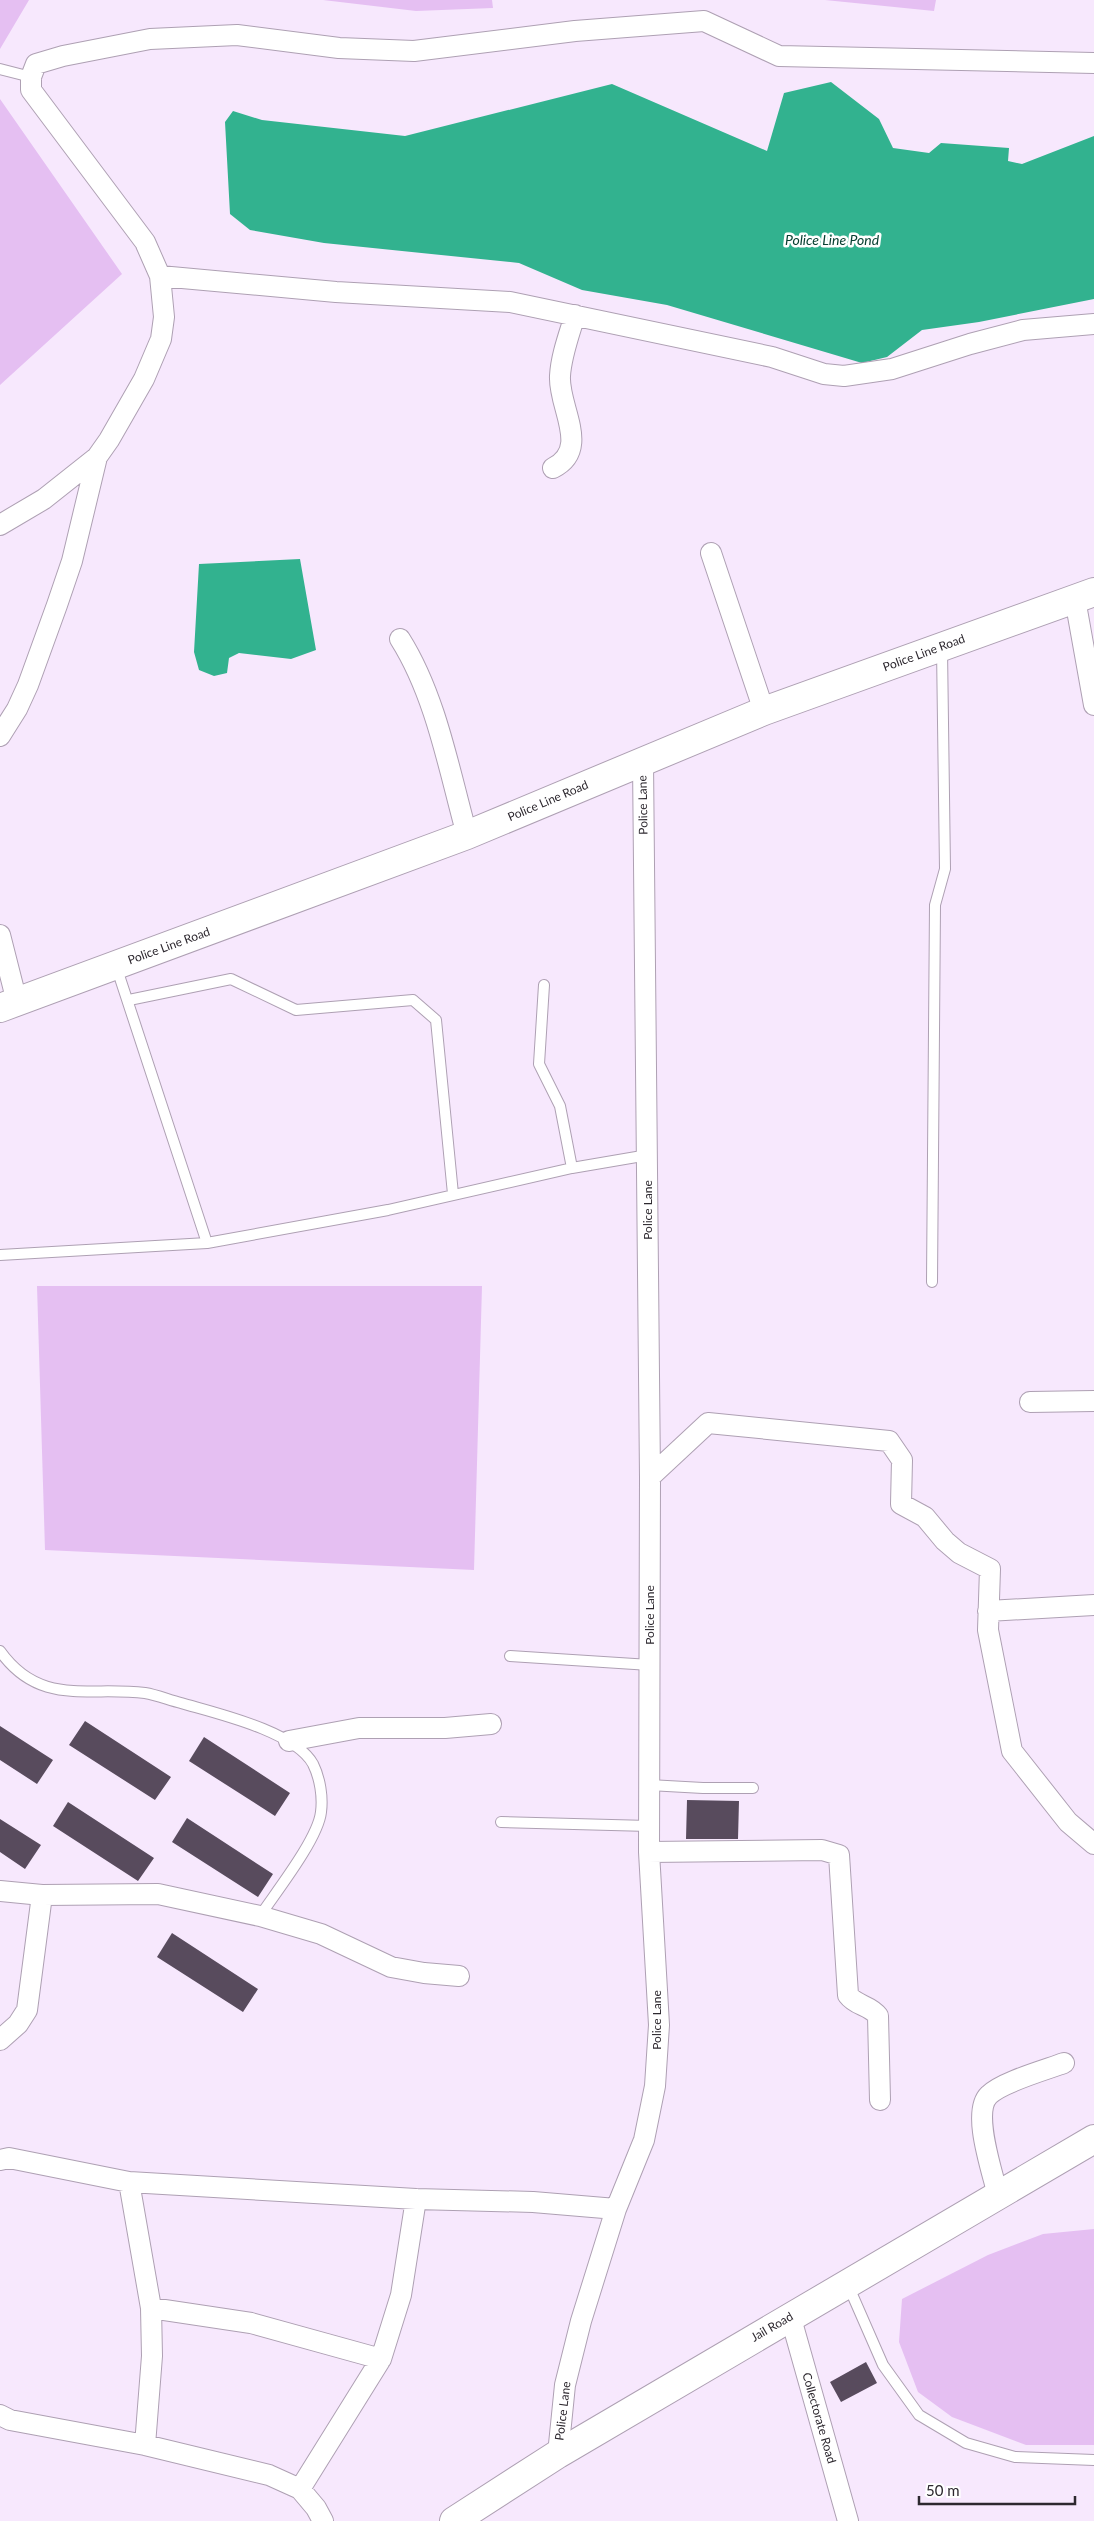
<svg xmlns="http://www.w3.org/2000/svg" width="1094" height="2521" viewBox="0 0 1094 2521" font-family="Lato,sans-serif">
  <rect width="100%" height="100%" fill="#f7e8fd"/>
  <!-- green -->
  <path fill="#e5bff2" d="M0,0H29L0,49Z
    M323,0H492L493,8L416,11Z
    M825,0H936L934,11Z
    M0,99L122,274L0,385Z
    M37,1286H482L474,1570L45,1550Z
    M1094,2229V2445H1026L952,2417L918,2392L899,2342L902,2299L988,2255L1043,2234Z"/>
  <!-- water -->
  <path fill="#32b28f" d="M831,82L879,119L893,148L929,153L941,143L1009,148L1008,161L1022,164L1094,136V299L979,322L922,330L887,357L862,363L667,305L582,290L519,263L324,243L250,230L230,214L225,122L233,111L262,120L405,136L612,84L767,151L784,93Z
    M300,559L316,650L291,659L239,653L229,658L227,673L214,676L199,670L194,652L199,564Z"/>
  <!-- building -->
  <path fill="#584b5d" d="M85,1721L171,1777L155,1800L69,1745Z
    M0,1726L53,1760L37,1784L0,1760Z
    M204,1737L290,1793L275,1816L189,1761Z
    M687,1800L739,1801L738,1839H686Z
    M68,1802L154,1858L138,1881L53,1826Z
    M187,1818L273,1874L258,1897L172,1842Z
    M0,1819L41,1845L25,1869L0,1852Z
    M172,1933L258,1989L243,2012L157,1957Z
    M866,2362L877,2383L841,2402L830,2382Z"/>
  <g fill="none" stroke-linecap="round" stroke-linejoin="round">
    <defs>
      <path id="lane" d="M0,69L31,77
        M116,966L207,1243
        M544,985L539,1064L560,1106L572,1168
        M129,1000L231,979L296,1010L413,1000L436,1020L453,1194
        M0,1255L207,1243L388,1210L572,1168L648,1155
        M932,1282L935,905L945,869L942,649
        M0,1651C40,1707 88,1686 145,1693C157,1695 169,1700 181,1703C215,1713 295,1731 313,1764C320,1778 323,1797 321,1812C318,1839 276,1892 260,1916
        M510,1656L650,1665
        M649,1785L703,1788H753
        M501,1822L649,1826
        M848,2285L883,2365L919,2415L966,2443L1015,2457L1094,2460"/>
      <path id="street" d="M160,276L336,292L510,302L772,357L824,374L844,376L892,369L970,344L1023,330L1094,324
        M553,468C591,449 558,407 560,376C561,356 569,335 575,315
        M0,525L44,499L97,457L109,440L144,379L161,339L164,317L160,276L145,242L31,90V77L36,64L63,56L150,39L237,35L339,48L414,51L575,31L704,21L779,56L1094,63
        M711,553L764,711
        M1075,599L1094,705
        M400,639C436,696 449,770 467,835
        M0,736L17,709L28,685L57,605L72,561L97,457
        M0,935L17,1002
        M1030,1402L1094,1401
        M650,1477L708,1423L889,1441L902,1460L901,1504L925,1517L945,1541L959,1553L990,1569L988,1630L1012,1751L1068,1822L1094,1844
        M988,1611L1094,1605
        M289,1741L359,1728H445L491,1724
        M649,1852L822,1850L839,1855L848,1995C856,2006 870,2005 878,2016L880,2100
        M0,1891L42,1895L158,1894L260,1916L321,1934L391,1967L424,1973L459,1976
        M0,2040L18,2024L27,2010L42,1895
        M0,2160L9,2158L129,2182L416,2199L533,2202L616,2209
        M129,2182L151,2308L152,2356L145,2445
        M998,2196C993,2173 971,2112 989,2095C1002,2082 1045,2070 1064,2063
        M151,2308L251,2323L381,2359
        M790,2315L848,2521
        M0,2415L10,2420L145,2445L269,2475L300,2489L316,2508L323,2521
        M558,2454L565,2385L581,2321L616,2209L644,2140L655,2086L659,2025L649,1852L650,1477L643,762
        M300,2489L381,2359L401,2295L416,2199"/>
      <path id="secondary" d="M0,1008L467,835L764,711L1094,592"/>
      <path id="primary" d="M454,2521L558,2454L1094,2139"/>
    </defs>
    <!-- lane casing -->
    <use href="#lane" stroke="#aea0b3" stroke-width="12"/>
    <!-- street casing -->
    <use href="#street" stroke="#aea0b3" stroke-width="22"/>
    <!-- secondary casing -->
    <use href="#secondary" stroke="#aea0b3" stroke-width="30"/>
    <!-- primary casing -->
    <use href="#primary" stroke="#aea0b3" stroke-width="30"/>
    <!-- lane -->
    <use href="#lane" stroke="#fff" stroke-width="10"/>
    <!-- street -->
    <use href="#street" stroke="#fff" stroke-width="20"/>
    <!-- secondary -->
    <use href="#secondary" stroke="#fff" stroke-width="28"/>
    <!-- primary -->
    <use href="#primary" stroke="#fff" stroke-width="28"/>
  </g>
  <g text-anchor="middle" stroke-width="5" stroke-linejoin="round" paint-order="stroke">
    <!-- street labels -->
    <g font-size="12" fill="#2d282f" stroke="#fff">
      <text transform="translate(924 653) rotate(-20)" y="4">Police Line Road</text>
      <text transform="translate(548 801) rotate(-23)" y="4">Police Line Road</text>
      <text transform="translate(643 805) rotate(-91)" y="4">Police Lane</text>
      <text transform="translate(169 946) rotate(-20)" y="4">Police Line Road</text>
      <text transform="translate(648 1210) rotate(-90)" y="4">Police Lane</text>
      <text transform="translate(650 1615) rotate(-90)" y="4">Police Lane</text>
      <text transform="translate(657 2020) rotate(-90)" y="4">Police Lane</text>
      <text transform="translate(772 2327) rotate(-30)" y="4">Jail Road</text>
      <text transform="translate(563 2411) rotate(-83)" y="4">Police Lane</text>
      <text transform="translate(819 2418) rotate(74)" y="4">Collectorate Road</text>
    </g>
    <!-- water labels -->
    <g font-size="14" font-style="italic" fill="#094032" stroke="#fff">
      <text x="832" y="245">Police Line Pond</text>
    </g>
  </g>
  <!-- scale -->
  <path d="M919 2496v8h156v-8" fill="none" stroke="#2d282f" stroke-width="2.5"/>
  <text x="926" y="2496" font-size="15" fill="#2d282f" stroke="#ffffff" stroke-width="4" paint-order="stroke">50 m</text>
</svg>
